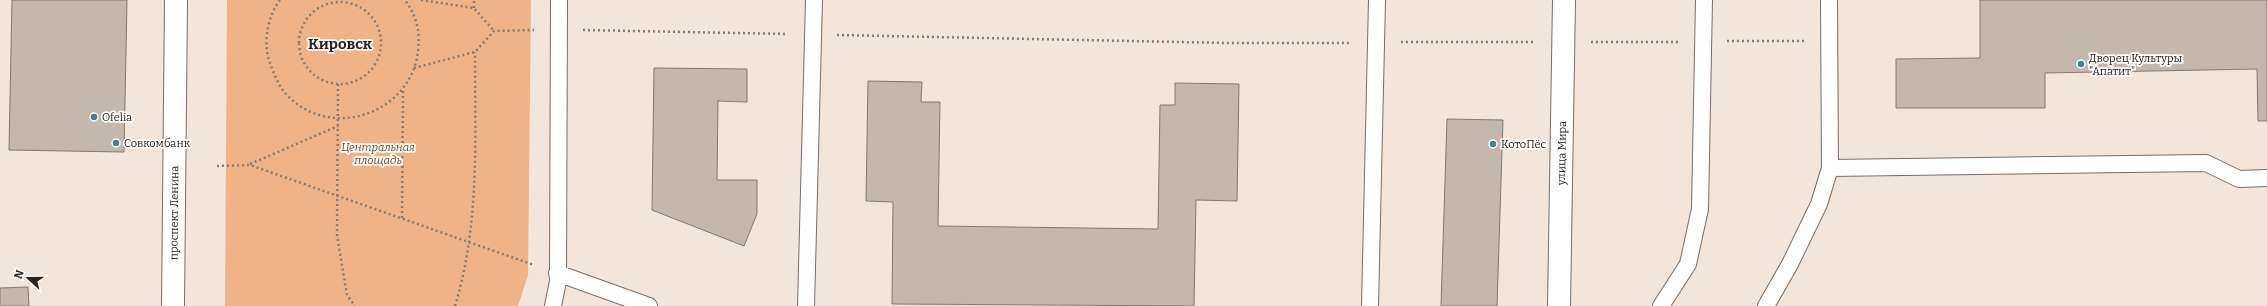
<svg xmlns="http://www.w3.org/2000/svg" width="2267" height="306" viewBox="0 0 2267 306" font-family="Bitter,serif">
  <rect width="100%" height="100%" fill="#f2e5dc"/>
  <!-- green -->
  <path fill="#f0b387" d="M227,0H531L528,275L518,306H225Z"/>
  <!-- building -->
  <path fill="#c4b7ae" stroke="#83776f" d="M12,0H127L124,152L9,150Z
    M1980,0H2267V121H2258L2257,69L2045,73V108H1896V59L1980,58Z
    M654,68L747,69V102L718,101L717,180H757V214L744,246L652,210Z
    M868,81L922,82L921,102H940L938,226L1158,229L1160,105H1175V83L1239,84L1237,201L1196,200L1194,306L892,304L893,202L866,201Z
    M1447,119L1503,120L1497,306H1441Z
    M28,287L29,306H0V288Z"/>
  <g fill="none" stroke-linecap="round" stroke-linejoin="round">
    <defs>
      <path id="lane" d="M1830,168L2206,163L2239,179L2267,178
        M557,273L649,306
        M553,306L558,281L559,0
        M806,306L814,0
        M1370,306L1377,0
        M1661,306L1688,264L1700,209L1704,0
        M1766,306L1790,264L1819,204L1830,168L1829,0"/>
      <g id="street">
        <path id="s1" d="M1559,306L1564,0"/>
      </g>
      <g id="secondary">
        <path id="s2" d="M173,306L176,0"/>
      </g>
    </defs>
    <!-- lane casing -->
    <use href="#lane" stroke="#796d65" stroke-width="18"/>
    <!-- street casing -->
    <use href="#street" stroke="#796d65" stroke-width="24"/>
    <!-- secondary casing -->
    <use href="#secondary" stroke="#796d65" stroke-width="24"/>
    <!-- path -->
    <path stroke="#847b75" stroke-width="2.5" stroke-dasharray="2 3" stroke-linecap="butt" d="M280,0C268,15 263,42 269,60C274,74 279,89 291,99C334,138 405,114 417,58C419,45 420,31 415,19C413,12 409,6 405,0
      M421,0L474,8L494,31
      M299 43a41 41 0 1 1 82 0a41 41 0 1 1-82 0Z
      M474,8V0
      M583,30L788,34
      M837,35L1228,43H1352
      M1727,41H1806
      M1401,42H1536
      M1591,42H1678
      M414,68L475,52L494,31L534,30
      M338,84L337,235L347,295L355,306
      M250,164L338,126
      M217,166L250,165L534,265
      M402,218L403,91
      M455,306C480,224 475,137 475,52"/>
    <!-- lane -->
    <use href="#lane" stroke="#fff" stroke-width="16"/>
    <!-- street -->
    <use href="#street" stroke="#fff" stroke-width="22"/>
    <!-- secondary -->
    <use href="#secondary" stroke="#fff" stroke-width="22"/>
  </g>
  <!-- markers -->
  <g fill="#3d848d" stroke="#fff" stroke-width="1.5">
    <circle cx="2081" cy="64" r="4"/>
    <circle cx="94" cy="117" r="4"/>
    <circle cx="116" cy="143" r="4"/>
    <circle cx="1493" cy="144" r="4"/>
  </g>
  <g text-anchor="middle" stroke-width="3.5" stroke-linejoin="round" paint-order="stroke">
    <!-- poi labels -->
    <g font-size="11" fill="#28231f" stroke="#fff" text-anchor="start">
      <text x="2089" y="62">Дворец Культуры<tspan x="2089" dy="13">"Апатит"</tspan></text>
      <text x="102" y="121">Ofelia</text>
      <text x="124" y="147">Совкомбанк</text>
      <text x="1501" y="148">КотоПёс</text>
    </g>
    <!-- park labels -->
    <g font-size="11" font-style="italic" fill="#76451c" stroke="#fff">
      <text x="378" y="151">Центральная<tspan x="378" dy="13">площадь</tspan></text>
    </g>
    <!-- street labels -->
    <g font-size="11" fill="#28231f" stroke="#fff">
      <text dy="4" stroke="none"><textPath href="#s1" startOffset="153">улица Мира</textPath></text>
      <text dy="4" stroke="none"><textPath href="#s2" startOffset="93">проспект Ленина</textPath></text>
    </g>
    <!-- district labels -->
    <g font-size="15" font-weight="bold" fill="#28231f" stroke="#fff">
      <text x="340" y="49">Кировск</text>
    </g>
  </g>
  <!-- north arrow -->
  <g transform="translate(28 278) rotate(291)" stroke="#ffffff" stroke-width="3" paint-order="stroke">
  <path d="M0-3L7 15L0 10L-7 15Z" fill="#28231f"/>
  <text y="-6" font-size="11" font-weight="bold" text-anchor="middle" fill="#28231f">N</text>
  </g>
</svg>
